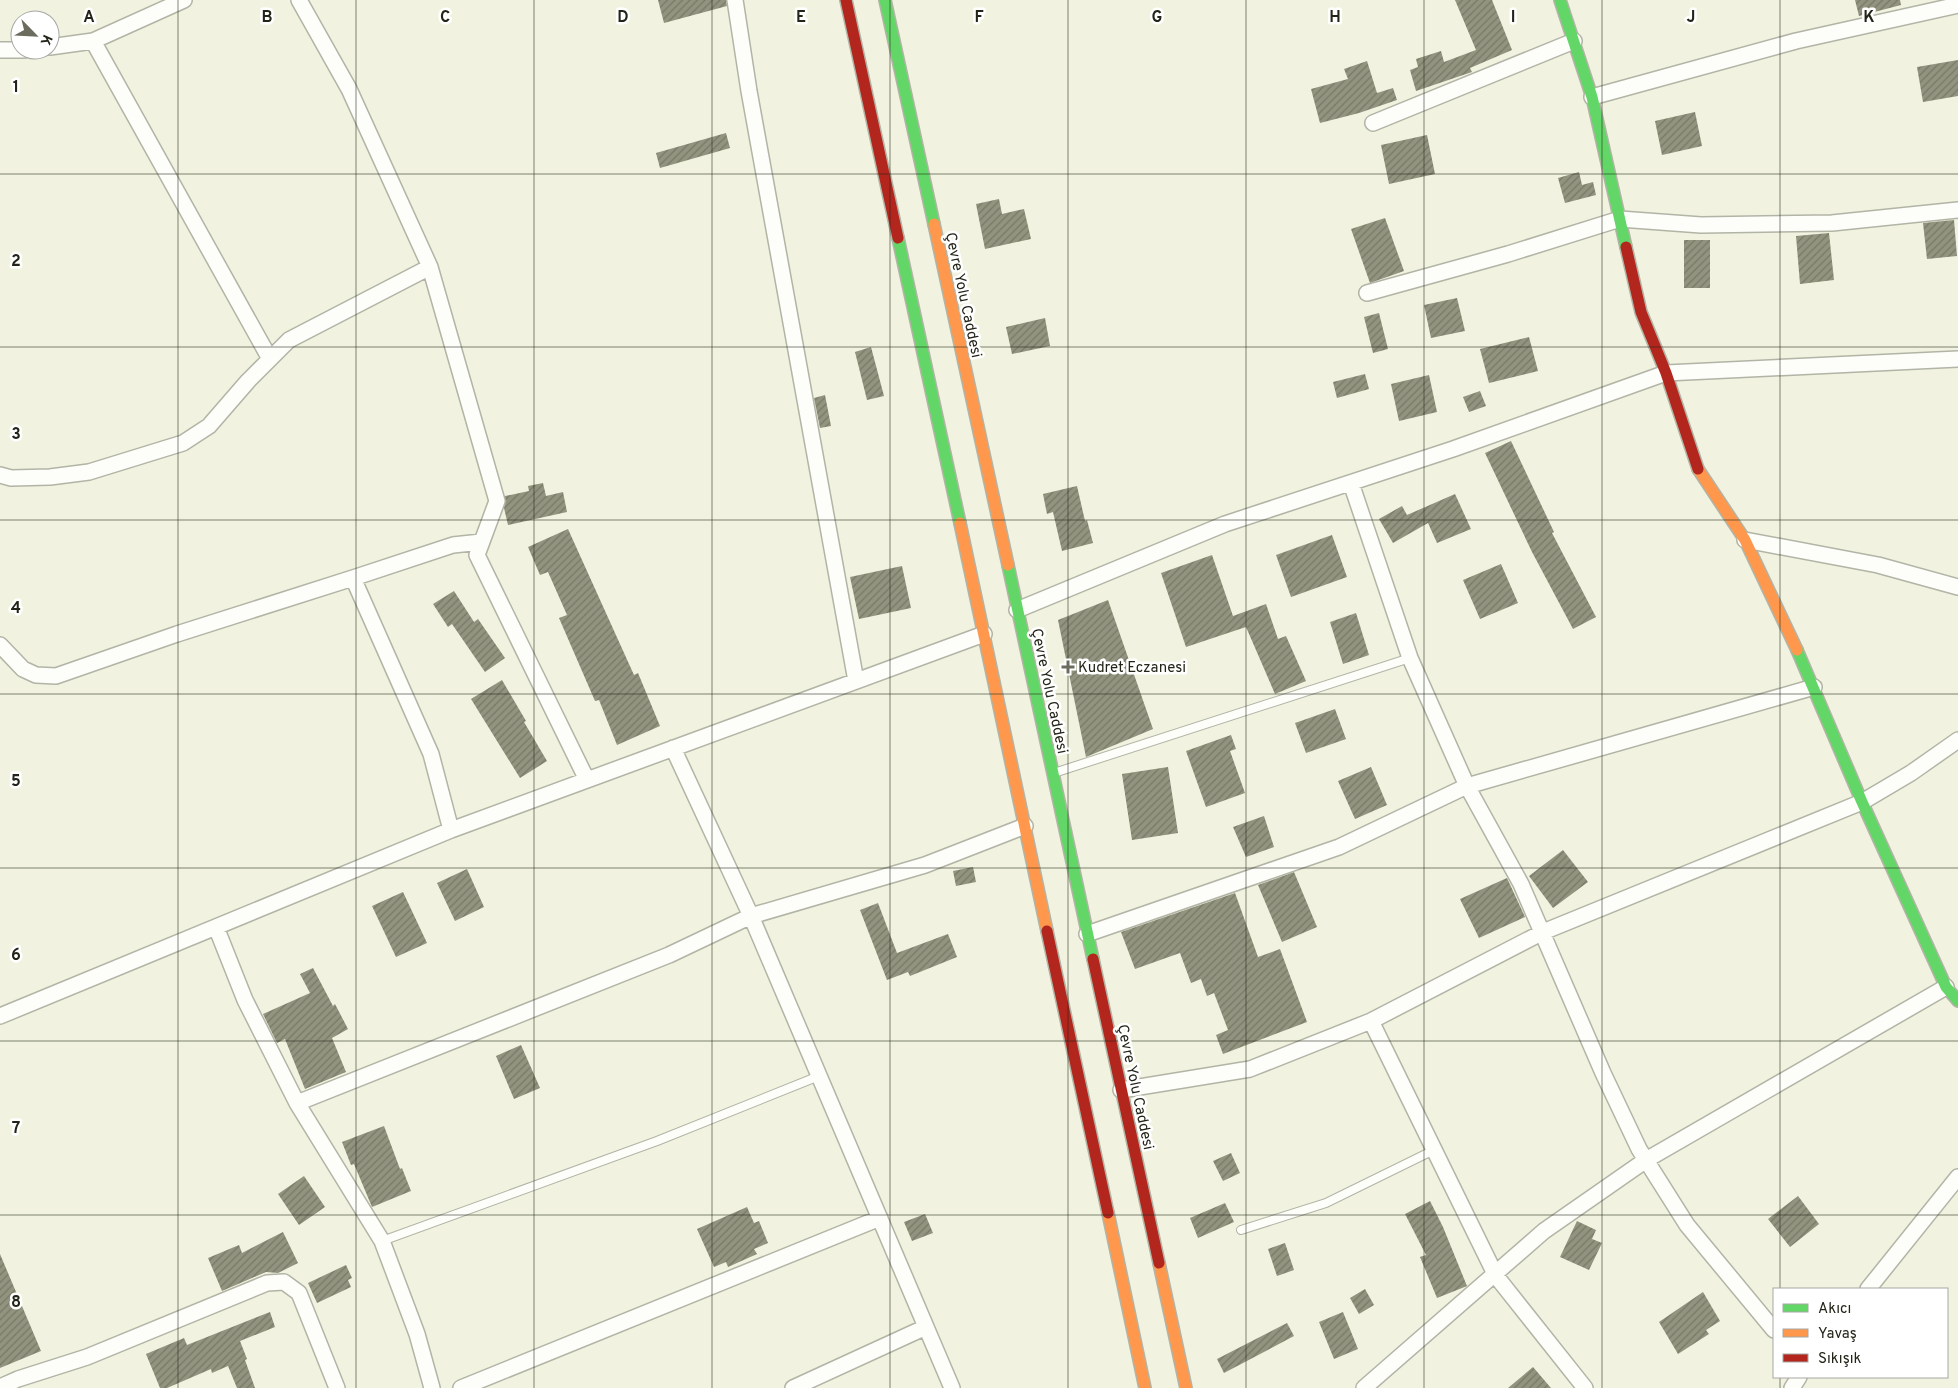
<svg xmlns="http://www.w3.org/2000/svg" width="1958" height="1388" viewBox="0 0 1958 1388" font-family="Overpass,sans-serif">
  <defs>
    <pattern id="building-hatch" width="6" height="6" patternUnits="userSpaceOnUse" patternTransform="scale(1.25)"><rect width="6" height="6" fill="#92947f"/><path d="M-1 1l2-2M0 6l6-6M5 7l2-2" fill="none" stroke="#777967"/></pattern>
  </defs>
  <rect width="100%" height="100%" fill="#f1f3e0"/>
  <!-- building -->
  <path fill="url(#building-hatch)" d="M658,0H726L727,6L664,23Z
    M1455,0H1492L1512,50L1470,68L1472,72L1416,91L1410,70L1418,67L1416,59L1441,51L1444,62L1476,50Z
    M1855,0H1900L1901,5L1859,16Z
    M1958,60V96L1923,102L1917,67Z
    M1367,61L1377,93L1393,88L1397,100L1359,113L1320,123L1311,89L1348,79L1344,69Z
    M1695,112L1702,146L1662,155L1655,121Z
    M726,133L730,148L660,168L656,153Z
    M1427,135L1435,174L1389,184L1381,145Z
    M1579,172L1582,185L1593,182L1596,195L1565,203L1558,178Z
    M999,199L1002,214L1024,209L1031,239L985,249L976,204Z
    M1385,218L1404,271L1370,283L1351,229Z
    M1954,220L1957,256L1927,259L1923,223Z
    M1829,233L1834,280L1800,284L1796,236Z
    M1684,240H1710V288H1684Z
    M1457,298L1465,331L1431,338L1424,305Z
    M1379,313L1388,349L1373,353L1364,317Z
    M1045,318L1050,346L1012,354L1006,327Z
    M1529,337L1538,371L1489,383L1480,349Z
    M871,347L884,396L867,400L855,352Z
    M1365,374L1369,389L1337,398L1333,382Z
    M1429,375L1437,412L1399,421L1391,384Z
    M1480,391L1486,406L1469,412L1463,397Z
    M825,395L831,426L820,428L814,398Z
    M1511,441L1554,532L1552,533L1596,617L1573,629L1532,552L1485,453Z
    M543,483L546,496L563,492L567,512L508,525L504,508L505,496L529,491L528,486Z
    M1077,486L1085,521L1087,520L1093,543L1062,551L1053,512L1047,514L1043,494Z
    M1455,494L1471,529L1437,543L1428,523L1393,543L1379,519L1402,506L1407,515Z
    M568,529L634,675L638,673L660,726L617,745L599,700L595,701L559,618L567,615L548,572L540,575L528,547Z
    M1332,535L1347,577L1291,597L1276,555Z
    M1212,555L1233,616L1266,604L1278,639L1286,636L1306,681L1275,694L1246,627L1186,647L1161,573Z
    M1501,564L1518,603L1480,619L1463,580Z
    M902,566L911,608L859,619L850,577Z
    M454,591L474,622L478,619L505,658L485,672L452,624L448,627L433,604Z
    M1108,600L1153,729L1086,757L1058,620Z
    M1356,613L1369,655L1343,664L1330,622Z
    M502,680L526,721L524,722L547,761L520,778L471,699Z
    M1335,709L1346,739L1306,753L1295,723Z
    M1231,735L1236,749L1230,751L1245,793L1206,807L1186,751Z
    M1168,767L1178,833L1132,840L1122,774Z
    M1371,767L1387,805L1355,819L1338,781Z
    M1264,816L1274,847L1246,857L1233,827Z
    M1563,850L1588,882L1553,908L1529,876Z
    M973,867L976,882L956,886L953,871Z
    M467,869L484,907L455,921L437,883Z
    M1294,872L1317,927L1282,942L1258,885Z
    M1507,878L1525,917L1479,938L1460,899Z
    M403,892L427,943L396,957L372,906Z
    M1235,893L1258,957L1280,949L1307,1022L1223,1054L1216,1035L1228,1030L1214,993L1207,996L1201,979L1191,983L1180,953L1135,969L1121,932Z
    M878,903L897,953L948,934L957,957L910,976L908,972L887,980L860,910Z
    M313,968L333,1006L335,1004L348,1029L332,1038L346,1072L305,1089L285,1039L277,1043L263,1014L310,993L300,974Z
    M521,1045L540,1088L514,1099L496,1056Z
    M384,1126L400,1169L402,1168L411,1191L372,1207L354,1164L351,1165L342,1142Z
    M1231,1153L1240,1173L1223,1181L1213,1161Z
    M304,1176L325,1207L299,1225L278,1194Z
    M1798,1196L1819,1224L1790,1247L1768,1219Z
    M1430,1201L1443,1227L1467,1286L1437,1298L1420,1257L1426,1255L1405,1214Z
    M1225,1203L1234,1222L1198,1238L1190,1218Z
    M747,1207L754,1223L759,1221L768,1243L754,1249L757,1254L728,1267L726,1262L714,1267L697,1229Z
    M925,1214L933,1233L912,1241L904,1222Z
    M1577,1221L1596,1230L1592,1239L1602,1243L1589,1270L1560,1257Z
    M283,1232L298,1263L278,1273L266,1272L222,1291L208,1258L239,1245L242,1253Z
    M1285,1243L1294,1270L1277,1276L1268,1249Z
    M0,1254L41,1351L0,1368Z
    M346,1265L352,1278L348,1280L351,1287L317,1303L308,1283Z
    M1365,1289L1374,1305L1359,1314L1350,1298Z
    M1703,1292L1720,1321L1706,1330L1709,1334L1678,1354L1659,1322Z
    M270,1312L275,1327L240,1341L247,1359L245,1360L255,1388H237L228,1366L212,1373L211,1369L167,1388H160L146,1354L184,1338L187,1345Z
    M1343,1312L1358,1349L1334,1359L1319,1322Z
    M1287,1323L1294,1336L1224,1373L1217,1359Z
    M1533,1367L1551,1388H1508Z"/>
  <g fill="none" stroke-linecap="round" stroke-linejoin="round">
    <defs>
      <path id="lane" d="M1057,772L1410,658
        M1241,1230L1326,1203L1434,1150
        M382,1241L657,1141L819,1076"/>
      <path id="street" d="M299,0L349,89L430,267
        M735,0L749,91L856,681
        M93,41L270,359
        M50,47L93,41L184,0
        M0,50H25
        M1592,97L1796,41L1958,5
        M1373,123L1574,41
        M1367,293L1508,254L1620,219L1701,225L1832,223L1958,210
        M0,475L11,478L50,477L89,472L183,443L209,426L248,381L289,340L430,267L497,501L477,555L587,780
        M1351,483L1410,658L1467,786L1521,884L1603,1073L1639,1149L1687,1225L1774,1330
        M1745,540L1878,565L1958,587
        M353,578L431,754L451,830
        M1017,610L1225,524L1453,449L1666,373L1958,359
        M0,645L23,669L36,675L56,676L177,634L353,578L453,545L481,542
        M673,748L751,916L952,1388
        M216,927L245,1000L297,1103L382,1241L417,1334L432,1388
        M1087,934L1339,847L1467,786L1814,687
        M0,1016L451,830L984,634
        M1371,1021L1496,1276L1585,1388
        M1121,1090L1250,1069L1371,1021L1543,932L1862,802L1911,773L1958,740
        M297,1103L669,955L751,916L925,865L1025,826
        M1868,1289L1958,1177
        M0,1387L18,1379L87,1357L267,1283L284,1282L299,1293L337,1388
        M461,1388L880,1218
        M793,1388L926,1327
        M1364,1388L1544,1231L1646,1160L1946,987
        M1792,1388L1799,1377"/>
      <path id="fast" d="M885,0L934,224
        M1560,0L1592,97L1626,247
        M898,238L960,523
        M1008,565L1093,959
        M1797,650L1862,802L1946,987L1958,1001"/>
      <path id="slow" d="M934,224L1008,565
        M1698,469L1745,540L1797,650
        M960,523L1047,931
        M1108,1213L1145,1388
        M1159,1263L1186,1388"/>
      <path id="jam" d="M846,0L898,238
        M1626,247L1641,312L1666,373L1698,469
        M1047,931L1108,1213
        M1093,959L1159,1263"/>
    </defs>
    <!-- lane casing -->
    <use href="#lane" stroke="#b2b4a5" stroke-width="10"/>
    <!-- street casing -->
    <use href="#street" stroke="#b2b4a5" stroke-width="18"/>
    <!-- fast casing -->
    <use href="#fast" stroke="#b2b4a5" stroke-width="14"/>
    <!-- slow casing -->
    <use href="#slow" stroke="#b2b4a5" stroke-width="14"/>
    <!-- jam casing -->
    <use href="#jam" stroke="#b2b4a5" stroke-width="14"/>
    <!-- lane -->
    <use href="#lane" stroke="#fdfdfa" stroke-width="8"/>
    <!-- street -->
    <use href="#street" stroke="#fdfdfa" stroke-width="15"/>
    <!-- fast -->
    <use href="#fast" stroke="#63d668" stroke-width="11"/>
    <!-- slow -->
    <use href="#slow" stroke="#ff974d" stroke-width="11"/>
    <!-- jam -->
    <use href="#jam" stroke="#b3261e" stroke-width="11"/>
  </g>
  <!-- grid -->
  <path fill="none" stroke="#232418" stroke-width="1" stroke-opacity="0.55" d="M178,0V1388M356,0V1388M534,0V1388M712,0V1388M890,0V1388M1068,0V1388M1246,0V1388M1424,0V1388M1602,0V1388M1780,0V1289M0,174H1958M0,347H1958M0,520H1958M0,694H1958M0,868H1958M0,1041H1958M0,1215H1958M1780,1377V1388"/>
  <!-- markers -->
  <path fill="#6b6c5e" stroke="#fff" stroke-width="2" d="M1065.5 659.5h5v5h5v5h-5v5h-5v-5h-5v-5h5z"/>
  <g text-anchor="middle" stroke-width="5" stroke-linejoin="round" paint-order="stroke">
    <!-- street labels -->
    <g font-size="15" fill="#232418" stroke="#fff">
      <text transform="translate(964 295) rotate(78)" y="5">Çevre Yolu Caddesi</text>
      <text transform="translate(1050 691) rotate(78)" y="5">Çevre Yolu Caddesi</text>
      <text transform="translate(1136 1087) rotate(78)" y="5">Çevre Yolu Caddesi</text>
    </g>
    <!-- poi labels -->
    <g font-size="15" fill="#232418" stroke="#fff" text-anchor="start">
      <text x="1078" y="672">Kudret Eczanesi</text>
    </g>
  </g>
  <g font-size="16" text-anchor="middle" font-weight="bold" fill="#232418" stroke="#fff" stroke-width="5" stroke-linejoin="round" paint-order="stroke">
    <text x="89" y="22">A</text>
    <text x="267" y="22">B</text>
    <text x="445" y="22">C</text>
    <text x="623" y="22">D</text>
    <text x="801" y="22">E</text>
    <text x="979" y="22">F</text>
    <text x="1157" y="22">G</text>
    <text x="1335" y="22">H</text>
    <text x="1513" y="22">I</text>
    <text x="1691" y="22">J</text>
    <text x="1869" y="22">K</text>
    <text x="16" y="92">1</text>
    <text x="16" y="266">2</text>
    <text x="16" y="439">3</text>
    <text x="16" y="613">4</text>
    <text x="16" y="786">5</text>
    <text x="16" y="960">6</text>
    <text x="16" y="1133">7</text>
    <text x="16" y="1307">8</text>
  </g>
  <!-- legend -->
  <rect x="1773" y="1288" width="175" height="90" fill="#ffffff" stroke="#a7a7a3"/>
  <rect x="1783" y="1304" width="25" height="8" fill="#63d668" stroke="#a7a7a3"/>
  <text x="1818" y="1313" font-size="15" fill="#232418">Akıcı</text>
  <rect x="1783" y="1329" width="25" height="8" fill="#ff974d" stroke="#a7a7a3"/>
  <text x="1818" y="1338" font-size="15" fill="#232418">Yavaş</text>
  <rect x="1783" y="1354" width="25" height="8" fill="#b3261e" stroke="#a7a7a3"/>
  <text x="1818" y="1363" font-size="15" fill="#232418">Sıkışık</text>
  <!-- north arrow -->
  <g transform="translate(35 35) rotate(114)"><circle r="24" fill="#ffffff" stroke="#a7a7a3"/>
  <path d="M0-4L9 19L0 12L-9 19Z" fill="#6b6c5e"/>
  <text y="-8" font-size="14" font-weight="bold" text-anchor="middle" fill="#232418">K</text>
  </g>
</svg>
